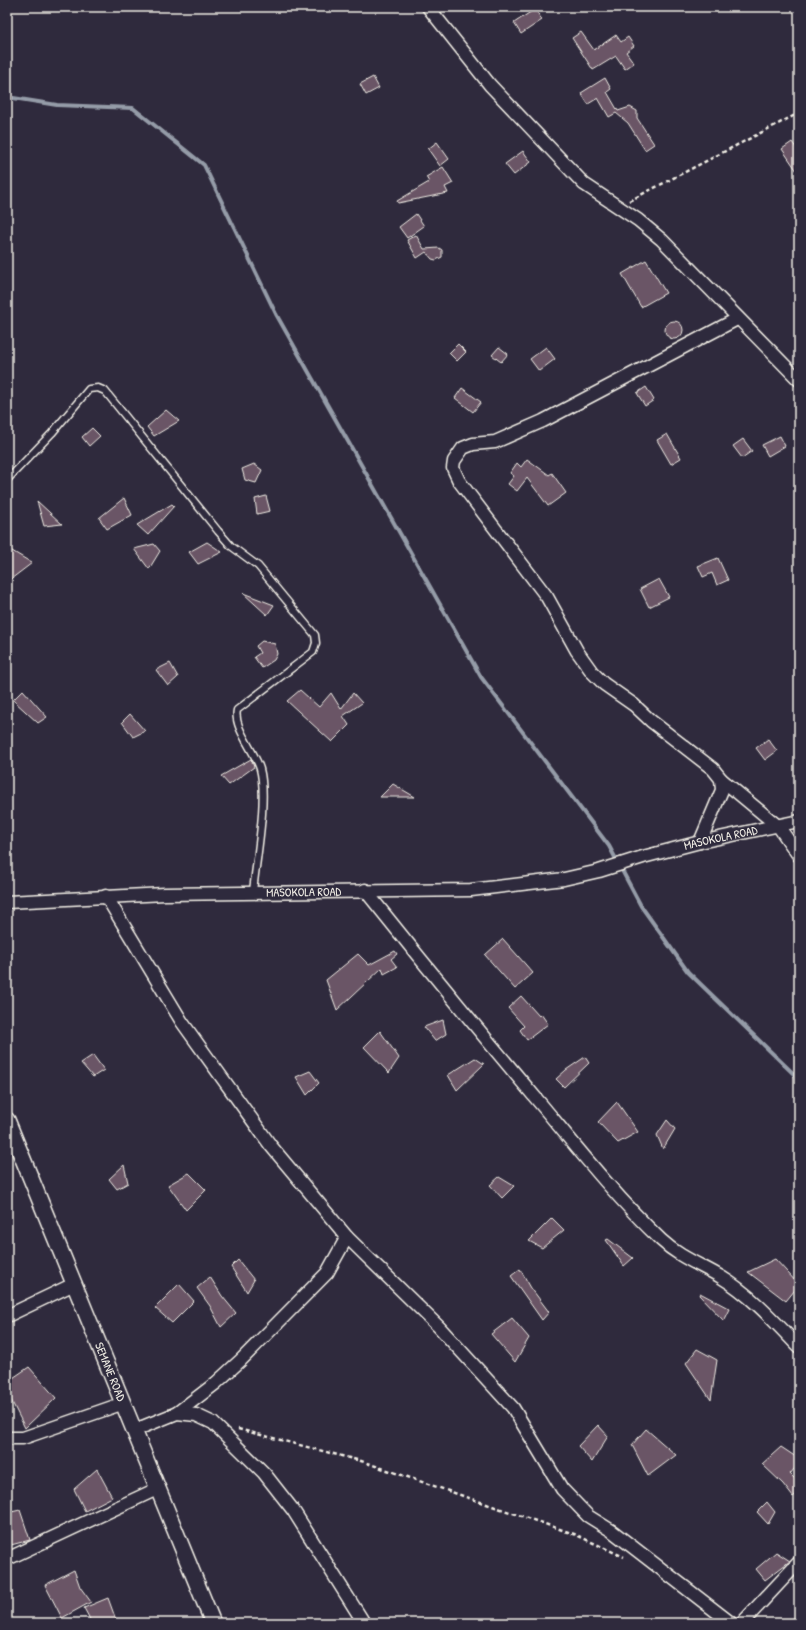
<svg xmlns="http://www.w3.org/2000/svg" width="806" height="1630" viewBox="0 0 806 1630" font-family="'Patrick Hand',sans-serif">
  <rect width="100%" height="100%" fill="#2f2a3d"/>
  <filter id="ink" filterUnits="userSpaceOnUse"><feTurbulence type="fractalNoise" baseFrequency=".025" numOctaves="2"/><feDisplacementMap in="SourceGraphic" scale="8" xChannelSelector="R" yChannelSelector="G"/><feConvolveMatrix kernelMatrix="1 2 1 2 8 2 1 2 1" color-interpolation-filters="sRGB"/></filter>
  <g filter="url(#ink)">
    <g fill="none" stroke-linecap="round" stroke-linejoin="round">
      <!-- stream -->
      <path stroke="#959ca8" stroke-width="4" d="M7,97L57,105L133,108L204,165L276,314L481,677L609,846L641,906L688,972L799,1079"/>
    </g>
    <!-- building -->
    <path fill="#6a5466" stroke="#f4f1e8" d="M535,9L542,20L521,34L514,23Z
      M581,32L594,50L616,35L621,42L628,37L634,46L626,52L634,63L625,69L616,56L593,70L572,38Z
      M373,77L379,88L366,95L360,84Z
      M605,78L611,89L607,92L618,111L630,107L637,111V118L654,144L645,150L628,123L616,113L609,117L598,98L588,104L581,93Z
      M437,142L449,159L440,166L428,149Z
      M792,142L799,152V174L782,149Z
      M523,151L531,162L514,175L505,164Z
      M443,167L453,183L445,187L448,193L398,203L397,201L429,182L426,177Z
      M416,214L424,226L407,238L399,227Z
      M416,235L424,249L439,248L442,250V257L436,260L432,259L426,252L417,258L407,240Z
      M646,260L666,293L641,307L622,274Z
      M665 330a9 9 0 1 1 18 0a9 9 0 1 1-18 0Z
      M458,344L466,352L457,361L449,353Z
      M499,347L508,354L501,362L492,355Z
      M546,347L555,359L539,371L530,359Z
      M646,387L654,400L645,406L637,393Z
      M462,388L481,402L473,412L455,398Z
      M166,410L179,421L154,436L147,427Z
      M92,428L100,436L89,446L82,437Z
      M667,434L681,458L671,464L657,440Z
      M780,436L785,446L768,456L762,445Z
      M743,439L752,451L742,458L733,446Z
      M527,459L549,475L552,473L566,493L548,506L527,478L517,491L508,484L514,476L510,473L517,463L521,467Z
      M254,464L262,470L256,483L245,480L242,469Z
      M266,496L270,511L257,514L255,499Z
      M124,498L132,515L107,529L99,518Z
      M37,501L62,524L44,526Z
      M172,504L174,506L148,535L137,525Z
      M207,542L222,552L198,564L189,552Z
      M154,544L160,551L149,569L134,549Z
      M7,548L32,563L11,579L7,573Z
      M718,558L728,580L717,585L712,573L703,577L698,566Z
      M659,579L669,597L649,607L640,589Z
      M243,593L274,605L267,615Z
      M262,641L275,644L277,654L274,660L262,668L254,657L260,653L256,646Z
      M170,663L178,677L168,686L156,670Z
      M23,690L47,717L38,723L13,700Z
      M300,690L319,707L331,693L341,709L353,693L362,703L343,716L349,725L332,742L287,701Z
      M130,714L145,731L133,737L122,722Z
      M768,739L777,751L765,760L756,748Z
      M251,759L254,767L229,785L221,776Z
      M393,784L415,797H380Z
      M503,939L533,973L515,989L485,955Z
      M395,951L397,954L391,959L397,967L384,974L382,968L337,1010L326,980L358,954L369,965Z
      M521,996L539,1016L541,1014L548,1024L527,1040L520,1030L524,1026L508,1008Z
      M443,1020L446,1034L435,1041L424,1027Z
      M380,1031L399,1058L389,1073L364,1047Z
      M93,1055L104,1070L93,1077L81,1063Z
      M585,1057L589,1063L564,1087L556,1079L566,1070Z
      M475,1058L484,1064L457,1090L448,1075Z
      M310,1071L319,1083L307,1095L296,1077Z
      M617,1102L638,1132L618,1143L598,1122Z
      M667,1120L675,1129L663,1149L657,1135Z
      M124,1165L128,1183L117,1189L109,1179Z
      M189,1173L206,1190L186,1210L168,1185Z
      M499,1177L514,1186L502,1198L490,1185Z
      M552,1218L564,1230L542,1248L529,1241Z
      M608,1239L633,1258L624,1266L606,1240Z
      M775,1259L799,1285L786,1301L748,1272Z
      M238,1260L254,1280L247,1292L231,1267Z
      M520,1269L531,1288L549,1312L542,1320L511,1276Z
      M210,1277L222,1296L236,1313L221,1327L210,1306L197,1288Z
      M179,1284L194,1301L172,1323L155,1308Z
      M700,1293L730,1309L724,1321L699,1295Z
      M512,1318L529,1338L515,1362L491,1334Z
      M697,1349L717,1360L711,1400L686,1363Z
      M29,1367L56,1398L25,1428L7,1392V1382Z
      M598,1425L608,1436L592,1462L578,1446Z
      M646,1429L676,1455L648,1476L632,1445Z
      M781,1447L799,1459V1463L790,1474L799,1483V1492L793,1497L783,1484L762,1464Z
      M97,1469L112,1497L85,1511L74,1489Z
      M767,1502L775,1512L768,1524L757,1512Z
      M20,1510L30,1540L7,1546V1513Z
      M776,1552L790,1561L765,1580L756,1569Z
      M74,1570L80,1587L91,1602L62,1618L45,1585Z
      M108,1598L116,1620L108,1623H92L84,1608Z"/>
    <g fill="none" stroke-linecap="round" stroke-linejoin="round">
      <defs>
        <path id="service" d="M7,480L52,433L89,389L98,388L105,391L218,531L231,546L258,566L315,635L316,643L313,652L237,710C233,728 255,751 260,769C268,799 256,860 253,892"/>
        <g id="minor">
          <path d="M428,7L490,85L584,184L638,220L662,240L799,380"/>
          <path d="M721,779L779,827L799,856"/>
          <path d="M700,842L722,790L721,779L713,769L651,721L634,705L604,684L592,672L577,651L547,597L459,481L453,468L454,461L463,448L473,444L495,442L543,421L737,319"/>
          <path d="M365,890C424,964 484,1037 545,1109C582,1154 619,1200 661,1240C679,1257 701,1265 721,1277C751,1295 775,1322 799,1347"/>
          <path d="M106,896L182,1022L271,1146L347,1237L439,1327L513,1408L562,1489L588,1516L612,1531L731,1623"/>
          <path id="s1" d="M7,902L165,894L471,890L564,879L599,871L643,857L700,842L799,821"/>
          <path d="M7,1316L74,1284"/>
          <path d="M177,1413L216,1383L241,1360L327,1273L347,1237"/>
          <path d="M135,1430L177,1413L196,1415L213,1423L264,1473L293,1510L364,1623"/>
          <path d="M7,1438H23L124,1403"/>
          <path d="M7,1559L159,1488"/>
          <path d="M742,1623L799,1562"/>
        </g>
        <g id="tertiary">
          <path id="s2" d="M7,1120L213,1623"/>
        </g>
      </defs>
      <!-- service casing -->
      <use href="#service" stroke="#f4f1e8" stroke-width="9"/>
      <!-- minor casing -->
      <use href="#minor" stroke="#f4f1e8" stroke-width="15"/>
      <!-- tertiary casing -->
      <use href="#tertiary" stroke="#f4f1e8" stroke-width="18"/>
      <!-- path -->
      <path stroke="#f4f1e8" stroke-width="2.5" stroke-dasharray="4 3" stroke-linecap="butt" d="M629,201L799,113
        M238,1429L361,1461L574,1534L624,1557"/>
      <!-- service -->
      <use href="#service" stroke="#2f2a3d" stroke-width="6"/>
      <!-- minor -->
      <use href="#minor" stroke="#2f2a3d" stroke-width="12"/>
      <!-- tertiary -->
      <use href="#tertiary" stroke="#2f2a3d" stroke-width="15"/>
    </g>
  </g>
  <g text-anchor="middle" stroke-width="4" stroke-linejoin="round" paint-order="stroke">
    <!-- street labels -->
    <g font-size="12" fill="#f4f1e8" stroke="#2f2a3d">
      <text dy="4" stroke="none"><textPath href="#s1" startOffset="720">MASOKOLA ROAD</textPath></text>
      <text dy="4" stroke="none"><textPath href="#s1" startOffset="297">MASOKOLA ROAD</textPath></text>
      <text dy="4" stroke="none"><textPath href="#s2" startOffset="272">SEMANE ROAD</textPath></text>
    </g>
  </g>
  <!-- margin -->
  <rect width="806" height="1630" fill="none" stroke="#2f2a3d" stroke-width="24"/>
  <rect x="12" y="12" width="782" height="1606" fill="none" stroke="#f4f1e8" stroke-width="1.5" filter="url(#ink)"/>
</svg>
